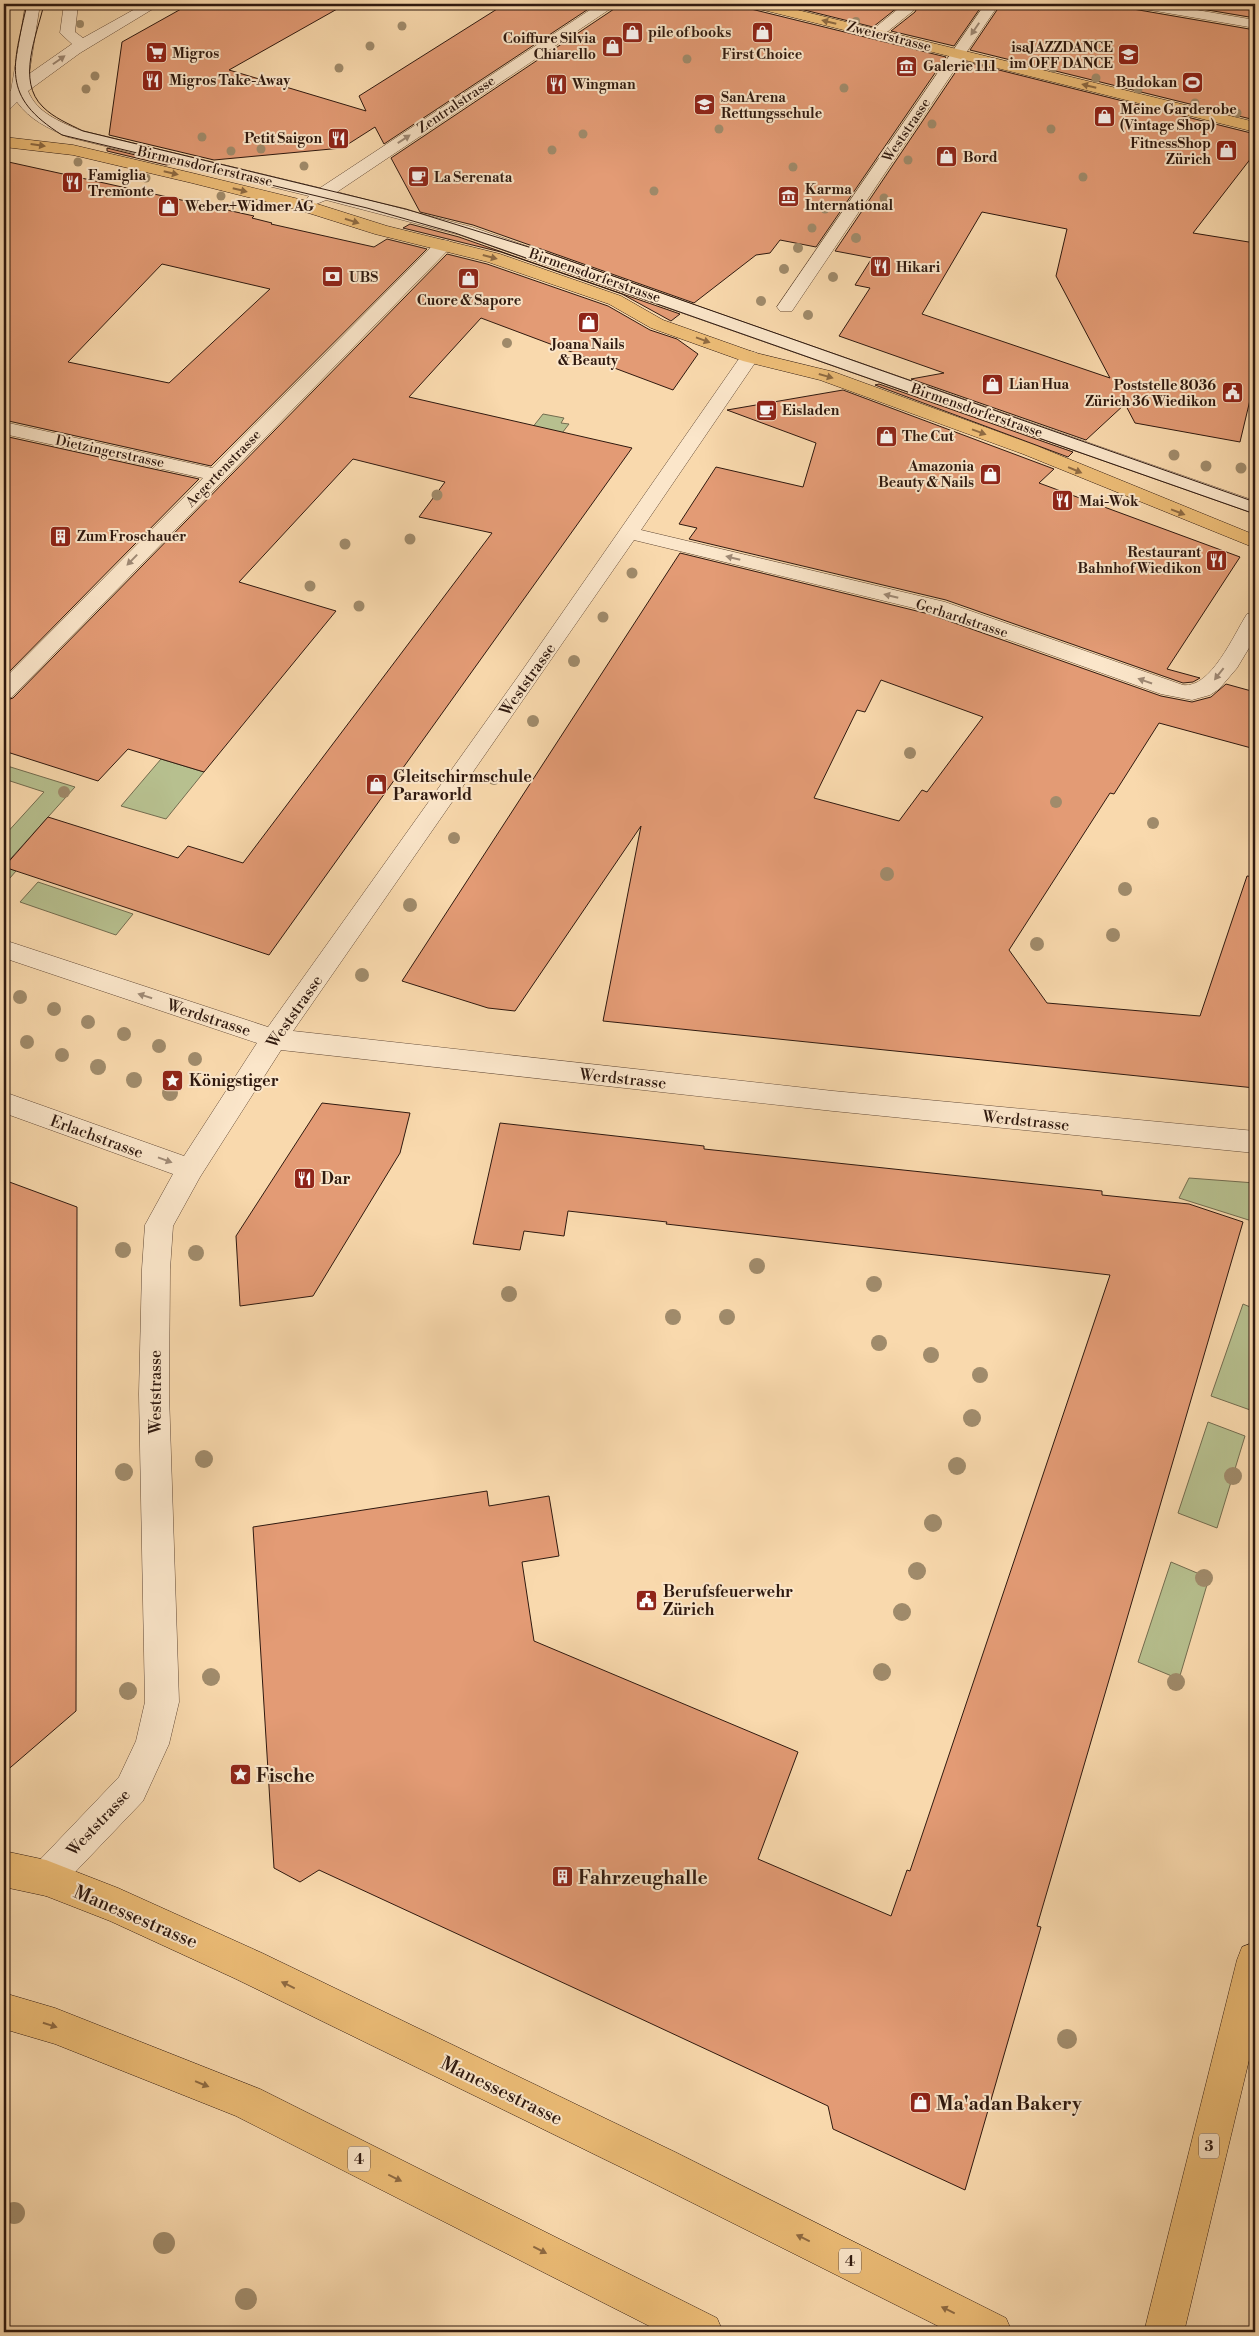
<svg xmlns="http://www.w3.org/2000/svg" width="1259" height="2336" viewBox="0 0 1259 2336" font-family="'Libre Bodoni',serif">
  <rect width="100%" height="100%" fill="#f9d9ad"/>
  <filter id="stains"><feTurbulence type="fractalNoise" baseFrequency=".004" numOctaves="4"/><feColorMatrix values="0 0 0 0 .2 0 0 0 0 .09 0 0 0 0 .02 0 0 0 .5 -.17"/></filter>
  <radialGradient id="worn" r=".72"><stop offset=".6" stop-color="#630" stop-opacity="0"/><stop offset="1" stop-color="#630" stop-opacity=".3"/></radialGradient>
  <!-- green -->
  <path fill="#b7c08f" stroke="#736c4f" d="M543,414L564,418L561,423L569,424L543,458L517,447Z
    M161,759L204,772L166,819L121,806Z
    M4,765L75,787L4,866L16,871L4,885V836L44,792L4,779Z
    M38,882L133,914L116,935L20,902Z
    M1189,1178L1255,1183V1222L1179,1198Z
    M1243,1304L1255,1309V1404L1253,1411L1211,1396Z
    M1208,1422L1245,1436L1217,1528L1178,1513Z
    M1171,1562L1209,1578L1179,1679L1138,1662Z"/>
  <!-- building -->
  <path fill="#e39b75" stroke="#2f190f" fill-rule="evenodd" d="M190,4H346L229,70L366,111L359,96L505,4H596L384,144L375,127L342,148L214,160L109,135L122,42Z
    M617,4H747L751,9L946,57L816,247L780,240L770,253L756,255L694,303L473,225L420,212L391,158L614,9Z
    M780,4H902L873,27Z
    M912,4H983L954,46L891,31L915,12L917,8Z
    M1001,4H1129L1133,9L1255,30V120L970,50Z
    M1172,4H1255V18Z
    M963,61L1255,134V153L1193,233L1255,243V379L1240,442L1135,423L1125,404L1086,440L911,379L944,373L839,336L870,288L855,285L872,258L835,251ZM982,212L1067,229L1056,276L1110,378L922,314Z
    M107,148L172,164L166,165L107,151Z
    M4,161L254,216L252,218L272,223L271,224L374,247L387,239L427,249L211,466L4,420ZM162,264L270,289L169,383L68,362Z
    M410,224L459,237L680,314L671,321L622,294L501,252L403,228Z
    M447,254L487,264L608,306L650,330L677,339L698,354L673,390L481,318L409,397L632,448L269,955L4,867L48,817L178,858L188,846L243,863L492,533L419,517L445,482L353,459L239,582L336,611L204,772L128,749L98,781L4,751V701L13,698Z
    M879,384L1073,452L1068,457L875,385Z
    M843,390L1054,469L1039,483L1240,557L1167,669L1200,678L1193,682L1183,683L946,600L689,539L697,528L679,524L716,467L803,487L816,443L727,410Z
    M4,436L199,479L4,677Z
    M680,553L929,614L1161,696L1192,702L1211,697L1226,684L1255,692V749L1159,723L1114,794L1110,793L1009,950L1047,1003L1200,1016L1247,876L1255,877V1088L603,1021L641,826L515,1011L488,1008L402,981ZM881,680L983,717L927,792L922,790L899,821L814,798L857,710L865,712Z
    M322,1103L410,1113L400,1153L313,1296L240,1306L236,1236Z
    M500,1123L704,1146V1149L1102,1191V1195L1189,1204L1243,1222L1037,1926L1041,1927L965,2190L833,2129L828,2106L609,2004L319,1870L300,1882L274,1868L253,1527L487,1491L489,1506L549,1496L559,1556L522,1562L534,1641L798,1752L758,1859L891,1916L907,1870L910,1871L1110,1275L666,1224L667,1222L568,1211L564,1236L524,1231L520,1250L473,1244Z
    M4,1180L77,1207L76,1711L4,1773Z"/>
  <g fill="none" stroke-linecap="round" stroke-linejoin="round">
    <defs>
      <path id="minor" d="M26,4H40L29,74L72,44L60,33L64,4H78L75,32L83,38L144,4H161L80,53L28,91C37,113 59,121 79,130L320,188L599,4H615L613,7L337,192L472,227L1255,501V514L460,235L326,200L314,205L308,204L306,200L309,196L68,137C48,128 30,120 17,102L10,109L4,111V97L11,90Z
        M909,4L915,8L913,11L882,36H872L870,33L872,30L903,5Z
        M985,4H999L792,311H780L777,307Z
        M1131,4H1162L1255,20V28L1138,8L1133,7Z
        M443,240L449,241L452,245L449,249L12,697L4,699V679L203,478L4,434V422L212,468L437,241Z
        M750,351L757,353L759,357L641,530L945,602L1183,685C1211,689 1234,634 1247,614L1255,612V638L1237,668L1219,689L1210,695L1192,700L1161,694L930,612L634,540L293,1031L833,1091L1255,1131V1153L833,1111L281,1050L200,1177L173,1226L170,1269L169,1394L179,1702L169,1744L143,1801L58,1890L46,1896L34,1890L28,1878L34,1866L119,1777L136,1741L145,1702L139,1394L142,1269L145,1225L173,1174L4,1113V1092L184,1156L257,1043L4,958V940L268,1027L517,678L743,353Z"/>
      <path id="major" d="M749,4H773L1255,122V132L751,7Z
        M4,137L73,145L192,173L311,202L387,226L500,254L621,296L663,320L756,353L834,372L1037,446L1255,535V548L1023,454L820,380L743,361L651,328L609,304L488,262L375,234L299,210L192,183L73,155L4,147Z
        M4,1851L46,1860L118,1888L262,1953L675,2152L1006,2318L1012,2332H950L647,2180L236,1979L110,1921L46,1896L4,1887Z
        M1255,1942V2035L1184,2332H1144L1237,1960L1242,1947Z
        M4,1993L55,2008L260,2089L717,2318L723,2332H661L236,2116L55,2044L4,2029Z"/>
    </defs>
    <!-- minor casing -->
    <use href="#minor" stroke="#624936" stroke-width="1"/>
    <!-- major casing -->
    <use href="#major" stroke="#2f190f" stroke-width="1"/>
    <!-- minor -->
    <use href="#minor" fill="#fbe6ca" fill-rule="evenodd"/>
    <!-- major -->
    <use href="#major" fill="#ecbc76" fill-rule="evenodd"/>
    <!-- tram -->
    <path stroke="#2f190f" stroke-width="1" d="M27,4C13,67 0,96 62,135L367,208L455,233L1255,514
      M44,4C37,35 16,81 43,107C54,118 69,124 83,131L406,209L548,253L1255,502"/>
  </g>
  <!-- trees -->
  <g fill="#a08b6b">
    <circle cx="856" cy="21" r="4"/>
    <circle cx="80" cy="24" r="4"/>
    <circle cx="402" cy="26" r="4.5"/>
    <circle cx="370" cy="46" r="4.5"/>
    <circle cx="687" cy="59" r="4.5"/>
    <circle cx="339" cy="68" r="4.5"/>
    <circle cx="1053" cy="68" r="4.5"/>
    <circle cx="95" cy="76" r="4.5"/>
    <circle cx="1096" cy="78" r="4.5"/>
    <circle cx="844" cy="88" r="4.5"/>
    <circle cx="86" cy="89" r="4.5"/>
    <circle cx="1138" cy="89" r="4.5"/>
    <circle cx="1195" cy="103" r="4.5"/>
    <circle cx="1237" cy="113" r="4.5"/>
    <circle cx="932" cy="124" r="4.5"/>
    <circle cx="719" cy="129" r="4.5"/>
    <circle cx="1051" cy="129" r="4.5"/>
    <circle cx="583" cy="134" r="4.5"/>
    <circle cx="202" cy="137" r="4.5"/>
    <circle cx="261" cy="149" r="4.5"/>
    <circle cx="552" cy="150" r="4.5"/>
    <circle cx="231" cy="151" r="4.5"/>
    <circle cx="908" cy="160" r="4.5"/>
    <circle cx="78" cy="162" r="4.5"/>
    <circle cx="304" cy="166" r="4.5"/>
    <circle cx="793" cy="167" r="4.5"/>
    <circle cx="1083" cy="177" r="4.5"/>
    <circle cx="146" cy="178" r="4.5"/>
    <circle cx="654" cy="191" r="4.5"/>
    <circle cx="221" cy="196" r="4.5"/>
    <circle cx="884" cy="198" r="4.5"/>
    <circle cx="825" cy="209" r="4.5"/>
    <circle cx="812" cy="228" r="4.5"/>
    <circle cx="856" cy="238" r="5"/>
    <circle cx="798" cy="248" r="5"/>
    <circle cx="784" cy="269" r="5"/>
    <circle cx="833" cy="277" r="5"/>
    <circle cx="761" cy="301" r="5"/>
    <circle cx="808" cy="315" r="5"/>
    <circle cx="507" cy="343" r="5"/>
    <circle cx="1174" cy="455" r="5.5"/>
    <circle cx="1206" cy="466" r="5.5"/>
    <circle cx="1241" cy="468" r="5.5"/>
    <circle cx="437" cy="495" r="5.5"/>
    <circle cx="410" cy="539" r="5.5"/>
    <circle cx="345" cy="544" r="5.5"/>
    <circle cx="632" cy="573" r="5.5"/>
    <circle cx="310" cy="586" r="5.5"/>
    <circle cx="359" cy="606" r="5.5"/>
    <circle cx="603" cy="617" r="5.5"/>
    <circle cx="574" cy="661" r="6"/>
    <circle cx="533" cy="721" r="6"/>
    <circle cx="910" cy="753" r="6"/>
    <circle cx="494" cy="779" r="6"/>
    <circle cx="64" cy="792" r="6"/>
    <circle cx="1056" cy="802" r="6"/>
    <circle cx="1153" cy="823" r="6"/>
    <circle cx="454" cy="838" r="6"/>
    <circle cx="887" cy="874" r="7"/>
    <circle cx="1125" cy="889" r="7"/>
    <circle cx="410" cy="905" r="7"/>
    <circle cx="1113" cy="935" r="7"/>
    <circle cx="1037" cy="944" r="7"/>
    <circle cx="362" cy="975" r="7"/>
    <circle cx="20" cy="997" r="7"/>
    <circle cx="54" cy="1009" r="7"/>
    <circle cx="88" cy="1022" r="7"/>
    <circle cx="124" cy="1034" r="7"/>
    <circle cx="27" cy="1042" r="7"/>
    <circle cx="159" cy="1046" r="7"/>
    <circle cx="62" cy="1055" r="7"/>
    <circle cx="195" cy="1059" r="7"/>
    <circle cx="98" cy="1067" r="8"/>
    <circle cx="134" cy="1080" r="8"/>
    <circle cx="170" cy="1093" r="8"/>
    <circle cx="123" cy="1250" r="8"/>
    <circle cx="196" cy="1253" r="8"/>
    <circle cx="757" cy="1266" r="8"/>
    <circle cx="874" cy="1284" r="8"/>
    <circle cx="509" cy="1294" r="8"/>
    <circle cx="673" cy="1317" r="8"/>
    <circle cx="727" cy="1317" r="8"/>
    <circle cx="879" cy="1343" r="8"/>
    <circle cx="931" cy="1355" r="8"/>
    <circle cx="980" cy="1375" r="8"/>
    <circle cx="972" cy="1418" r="9"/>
    <circle cx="204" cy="1459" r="9"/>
    <circle cx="957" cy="1466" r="9"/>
    <circle cx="124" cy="1472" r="9"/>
    <circle cx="1233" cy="1476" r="9"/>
    <circle cx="933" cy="1523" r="9"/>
    <circle cx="917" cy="1571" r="9"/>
    <circle cx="1204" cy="1578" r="9"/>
    <circle cx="902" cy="1612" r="9"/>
    <circle cx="882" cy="1672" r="9"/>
    <circle cx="211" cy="1677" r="9"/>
    <circle cx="1176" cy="1682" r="9"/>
    <circle cx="128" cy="1691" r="9"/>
    <circle cx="1067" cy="2039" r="10"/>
    <circle cx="14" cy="2213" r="11"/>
    <circle cx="164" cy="2243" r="11"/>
    <circle cx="246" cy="2299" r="11"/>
  </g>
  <!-- one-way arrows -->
  <defs><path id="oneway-solid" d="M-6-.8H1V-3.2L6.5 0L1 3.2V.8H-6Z" transform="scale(1.25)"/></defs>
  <g fill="#8e6a42">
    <use href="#oneway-solid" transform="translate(829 22) rotate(-166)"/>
    <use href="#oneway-solid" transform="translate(1089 86) rotate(-166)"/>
    <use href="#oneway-solid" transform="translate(38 145) rotate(8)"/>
    <use href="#oneway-solid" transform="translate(171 173) rotate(13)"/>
    <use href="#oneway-solid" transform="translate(240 190) rotate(14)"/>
    <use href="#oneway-solid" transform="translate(352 221) rotate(18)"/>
    <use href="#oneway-solid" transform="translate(490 257) rotate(15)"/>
    <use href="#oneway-solid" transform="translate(703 340) rotate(20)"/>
    <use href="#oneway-solid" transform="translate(826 376) rotate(16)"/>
    <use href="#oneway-solid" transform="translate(979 432) rotate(20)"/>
    <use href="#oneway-solid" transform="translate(1075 470) rotate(23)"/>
    <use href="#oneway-solid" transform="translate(1178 512) rotate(21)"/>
    <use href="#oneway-solid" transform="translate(288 1985) rotate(-154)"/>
    <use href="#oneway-solid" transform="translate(50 2025) rotate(18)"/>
    <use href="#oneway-solid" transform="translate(202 2084) rotate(22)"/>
    <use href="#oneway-solid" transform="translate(395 2178) rotate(26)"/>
    <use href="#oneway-solid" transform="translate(803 2238) rotate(-154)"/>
    <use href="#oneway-solid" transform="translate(540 2250) rotate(27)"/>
    <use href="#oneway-solid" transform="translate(948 2310) rotate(-154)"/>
  </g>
  <g fill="#9f8a76">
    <use href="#oneway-solid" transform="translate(975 29) rotate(124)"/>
    <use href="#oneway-solid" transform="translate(59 60) rotate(-35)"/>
    <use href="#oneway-solid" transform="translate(404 139) rotate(-33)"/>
    <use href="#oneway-solid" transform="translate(733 558) rotate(-166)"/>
    <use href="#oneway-solid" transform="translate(132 560) rotate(134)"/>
    <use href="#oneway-solid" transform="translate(891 596) rotate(-166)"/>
    <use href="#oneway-solid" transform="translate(1219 674) rotate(128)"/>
    <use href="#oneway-solid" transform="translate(1145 681) rotate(-161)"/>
    <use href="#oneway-solid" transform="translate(145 996) rotate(-162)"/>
    <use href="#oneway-solid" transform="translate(165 1160) rotate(20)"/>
  </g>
  <!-- icons -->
  <defs>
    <symbol id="shop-square" viewBox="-11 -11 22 22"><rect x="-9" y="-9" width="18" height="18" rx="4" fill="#8f2418" stroke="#fbe6ca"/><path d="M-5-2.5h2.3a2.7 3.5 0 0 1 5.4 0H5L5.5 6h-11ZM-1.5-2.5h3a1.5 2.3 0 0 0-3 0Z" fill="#fff"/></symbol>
    <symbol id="supermarket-square" viewBox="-11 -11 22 22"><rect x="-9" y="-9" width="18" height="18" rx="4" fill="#8f2418" stroke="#fbe6ca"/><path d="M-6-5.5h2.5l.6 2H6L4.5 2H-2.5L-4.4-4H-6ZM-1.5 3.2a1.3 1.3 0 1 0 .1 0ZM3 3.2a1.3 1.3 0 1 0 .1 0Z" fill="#fff"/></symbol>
    <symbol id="university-square" viewBox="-11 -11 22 22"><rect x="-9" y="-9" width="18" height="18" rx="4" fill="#8f2418" stroke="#fbe6ca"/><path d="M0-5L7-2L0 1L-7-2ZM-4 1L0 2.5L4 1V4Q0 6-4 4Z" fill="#fff"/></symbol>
    <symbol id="museum-square" viewBox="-11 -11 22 22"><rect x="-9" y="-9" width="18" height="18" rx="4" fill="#8f2418" stroke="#fbe6ca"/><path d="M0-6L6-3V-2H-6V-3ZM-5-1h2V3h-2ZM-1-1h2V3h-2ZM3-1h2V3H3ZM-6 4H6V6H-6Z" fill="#fff"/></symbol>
    <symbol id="restaurant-square" viewBox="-11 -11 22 22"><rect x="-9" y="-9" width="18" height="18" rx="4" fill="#8f2418" stroke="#fbe6ca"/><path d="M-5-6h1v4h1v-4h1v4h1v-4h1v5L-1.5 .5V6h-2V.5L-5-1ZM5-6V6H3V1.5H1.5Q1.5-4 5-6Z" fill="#fff"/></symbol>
    <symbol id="stadium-square" viewBox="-11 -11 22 22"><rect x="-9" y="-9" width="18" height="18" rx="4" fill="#8f2418" stroke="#fbe6ca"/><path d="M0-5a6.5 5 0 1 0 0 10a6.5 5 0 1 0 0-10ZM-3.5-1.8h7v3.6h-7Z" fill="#fff"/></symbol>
    <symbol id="school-square" viewBox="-11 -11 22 22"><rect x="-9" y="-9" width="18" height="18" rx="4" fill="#8f2418" stroke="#fbe6ca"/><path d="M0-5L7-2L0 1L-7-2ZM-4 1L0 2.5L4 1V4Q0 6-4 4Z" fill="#fff"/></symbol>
    <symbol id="cafe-square" viewBox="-11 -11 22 22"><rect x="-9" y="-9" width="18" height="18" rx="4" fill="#8f2418" stroke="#fbe6ca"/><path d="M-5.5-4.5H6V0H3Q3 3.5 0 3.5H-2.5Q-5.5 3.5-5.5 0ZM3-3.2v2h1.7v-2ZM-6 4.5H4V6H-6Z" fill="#fff"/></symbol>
    <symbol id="bank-square" viewBox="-11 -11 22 22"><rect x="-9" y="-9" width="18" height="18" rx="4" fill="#8f2418" stroke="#fbe6ca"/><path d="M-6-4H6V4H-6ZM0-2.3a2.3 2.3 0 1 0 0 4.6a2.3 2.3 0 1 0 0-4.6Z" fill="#fff"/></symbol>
    <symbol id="civic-square" viewBox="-11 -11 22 22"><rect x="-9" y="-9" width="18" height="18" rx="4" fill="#8f2418" stroke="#fbe6ca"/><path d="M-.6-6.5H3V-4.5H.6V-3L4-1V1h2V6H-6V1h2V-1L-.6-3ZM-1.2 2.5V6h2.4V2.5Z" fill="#fff"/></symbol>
    <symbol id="building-square" viewBox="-11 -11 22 22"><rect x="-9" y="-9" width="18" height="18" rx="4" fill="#8f2418" stroke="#fbe6ca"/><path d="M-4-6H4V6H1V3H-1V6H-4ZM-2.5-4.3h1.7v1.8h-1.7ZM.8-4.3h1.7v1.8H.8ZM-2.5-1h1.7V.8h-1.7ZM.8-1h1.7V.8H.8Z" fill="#fff"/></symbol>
    <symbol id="sight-square" viewBox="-11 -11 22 22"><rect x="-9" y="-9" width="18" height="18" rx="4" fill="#8f2418" stroke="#fbe6ca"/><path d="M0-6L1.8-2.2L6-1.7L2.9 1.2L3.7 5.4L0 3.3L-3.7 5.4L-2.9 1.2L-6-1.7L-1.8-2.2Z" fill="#fff"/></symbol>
  </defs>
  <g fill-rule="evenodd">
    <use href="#shop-square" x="620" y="20" width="25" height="25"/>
    <use href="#shop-square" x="750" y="20" width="25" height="25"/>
    <use href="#shop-square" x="600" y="34" width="25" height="25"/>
    <use href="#supermarket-square" x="144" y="40" width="25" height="25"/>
    <use href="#university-square" x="1116" y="42" width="25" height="25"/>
    <use href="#museum-square" x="894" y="54" width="25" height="25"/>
    <use href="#restaurant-square" x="140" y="68" width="25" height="25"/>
    <use href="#stadium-square" x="1180" y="70" width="25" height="25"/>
    <use href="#restaurant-square" x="544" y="72" width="25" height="25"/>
    <use href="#school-square" x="692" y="92" width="25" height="25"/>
    <use href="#shop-square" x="1092" y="104" width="25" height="25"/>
    <use href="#restaurant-square" x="326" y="126" width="25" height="25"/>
    <use href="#shop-square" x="1214" y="138" width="25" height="25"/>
    <use href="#shop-square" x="934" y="144" width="25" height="25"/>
    <use href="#cafe-square" x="406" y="164" width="25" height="25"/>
    <use href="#restaurant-square" x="60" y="170" width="25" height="25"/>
    <use href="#museum-square" x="776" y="184" width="25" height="25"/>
    <use href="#shop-square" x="156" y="194" width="25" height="25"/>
    <use href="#restaurant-square" x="868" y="254" width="25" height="25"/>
    <use href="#bank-square" x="320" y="264" width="25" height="25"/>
    <use href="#shop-square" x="456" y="266" width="25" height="25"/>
    <use href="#shop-square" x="576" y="310" width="25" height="25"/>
    <use href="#shop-square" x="980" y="372" width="25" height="25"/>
    <use href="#civic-square" x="1220" y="380" width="25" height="25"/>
    <use href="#cafe-square" x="754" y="398" width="25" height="25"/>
    <use href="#shop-square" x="874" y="424" width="25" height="25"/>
    <use href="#shop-square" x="978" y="462" width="25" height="25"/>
    <use href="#restaurant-square" x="1050" y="488" width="25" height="25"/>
    <use href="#building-square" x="48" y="524" width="25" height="25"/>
    <use href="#restaurant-square" x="1204" y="548" width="25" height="25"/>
    <use href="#shop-square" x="364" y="772" width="25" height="25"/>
    <use href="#sight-square" x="160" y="1068" width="25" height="25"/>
    <use href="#restaurant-square" x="292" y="1166" width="25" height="25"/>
    <use href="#civic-square" x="634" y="1588" width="25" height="25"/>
    <use href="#sight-square" x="228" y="1762" width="25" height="25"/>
    <use href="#building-square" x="550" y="1864" width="25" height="25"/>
    <use href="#shop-square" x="908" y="2090" width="25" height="25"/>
  </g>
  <g text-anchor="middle" stroke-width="4" stroke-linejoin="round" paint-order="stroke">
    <!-- far-poi labels -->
    <g font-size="14" font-weight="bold" fill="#2f190f" stroke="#fbe6ca" text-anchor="start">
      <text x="648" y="37">pile of books</text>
      <text x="596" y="43" text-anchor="end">Coiffure Silvia<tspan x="596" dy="16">Chiarello</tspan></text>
      <text x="1113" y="52" text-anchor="end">isaJAZZDANCE<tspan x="1113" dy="16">im OFF DANCE</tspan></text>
      <text x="172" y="58">Migros</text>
      <text x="762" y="59" text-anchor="middle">First Choice</text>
      <text x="923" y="71">Galerie 111</text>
      <text x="169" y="85">Migros Take-Away</text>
      <text x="1177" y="87" text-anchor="end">Budokan</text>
      <text x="572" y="89">Wingman</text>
      <text x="721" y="102">SanArena<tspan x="721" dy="16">Rettungsschule</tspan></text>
      <text x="1120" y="114">Meine Garderobe<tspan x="1120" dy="16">(Vintage Shop)</tspan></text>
      <text x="322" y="143" text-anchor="end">Petit Saigon</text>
      <text x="1211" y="148" text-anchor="end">FitnessShop<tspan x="1211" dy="16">Zürich</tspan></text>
      <text x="963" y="162">Bord</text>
      <text x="88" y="180">Famiglia<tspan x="88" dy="16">Tremonte</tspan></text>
      <text x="434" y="182">La Serenata</text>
      <text x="805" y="194">Karma<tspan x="805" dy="16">International</tspan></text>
      <text x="185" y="211">Weber+Widmer AG</text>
      <text x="896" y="272">Hikari</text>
      <text x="349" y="282">UBS</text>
      <text x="469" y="305" text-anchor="middle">Cuore &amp; Sapore</text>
      <text x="588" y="349" text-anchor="middle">Joana Nails<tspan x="588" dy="16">&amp; Beauty</tspan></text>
      <text x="1009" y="389">Lian Hua</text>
      <text x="1216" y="390" text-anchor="end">Poststelle 8036<tspan x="1216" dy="16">Zürich 36 Wiedikon</tspan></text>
      <text x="782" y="415">Eisladen</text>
      <text x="902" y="441">The Cut</text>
      <text x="974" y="471" text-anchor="end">Amazonia<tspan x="974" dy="16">Beauty &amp; Nails</tspan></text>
      <text x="1079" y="506">Mai-Wok</text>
      <text x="77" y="541">Zum Froschauer</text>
      <text x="1201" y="557" text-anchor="end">Restaurant<tspan x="1201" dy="16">Bahnhof Wiedikon</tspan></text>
    </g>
    <!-- far-street labels -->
    <g font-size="14" fill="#2f190f" stroke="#fbe6ca">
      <text transform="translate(889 36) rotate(14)" y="5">Zweierstrasse</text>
      <text transform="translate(456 104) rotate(-34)" y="5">Zentralstrasse</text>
      <text transform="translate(906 130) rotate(-56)" y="5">Weststrasse</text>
      <text transform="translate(205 166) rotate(13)" y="5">Birmensdorferstrasse</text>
      <text transform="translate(595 275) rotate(19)" y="5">Birmensdorferstrasse</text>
      <text transform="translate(977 410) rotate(19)" y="5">Birmensdorferstrasse</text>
      <text transform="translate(110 451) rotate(12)" y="5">Dietzingerstrasse</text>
      <text transform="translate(223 468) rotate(-46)" y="5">Aegertenstrasse</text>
      <text transform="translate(962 618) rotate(18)" y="5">Gerhardstrasse</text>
    </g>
    <!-- shield labels -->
    <g fill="#fbe6ca" stroke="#6c5647" stroke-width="1">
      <rect x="1199" y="2133.5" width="20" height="25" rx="4"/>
      <rect x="348" y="2146.5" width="22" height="25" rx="4"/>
      <rect x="839" y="2248.5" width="22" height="25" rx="4"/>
    </g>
    <g font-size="15" font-weight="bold" fill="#2f190f">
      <text x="1209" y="2151">3</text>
      <text x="359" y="2164">4</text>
      <text x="850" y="2266">4</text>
    </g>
    <!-- street labels -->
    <g font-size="16" fill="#2f190f" stroke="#fbe6ca">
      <text transform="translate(527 679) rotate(-55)" y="6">Weststrasse</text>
      <text transform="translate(294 1011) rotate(-55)" y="6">Weststrasse</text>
      <text transform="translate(209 1017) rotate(18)" y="6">Werdstrasse</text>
      <text transform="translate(623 1078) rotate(6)" y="6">Werdstrasse</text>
      <text transform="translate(1026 1120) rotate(6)" y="6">Werdstrasse</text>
      <text transform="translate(97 1136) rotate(20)" y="6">Erlachstrasse</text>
      <text transform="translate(155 1392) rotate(-90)" y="6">Weststrasse</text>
      <text transform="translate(98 1822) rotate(-47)" y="6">Weststrasse</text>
    </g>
    <!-- poi labels -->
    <g font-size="16" font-weight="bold" fill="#2f190f" stroke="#fbe6ca" text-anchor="start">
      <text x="393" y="782">Gleitschirmschule<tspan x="393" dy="18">Paraworld</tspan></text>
      <text x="189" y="1086">Königstiger</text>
      <text x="321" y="1184">Dar</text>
      <text x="663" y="1597">Berufsfeuerwehr<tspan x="663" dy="18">Zürich</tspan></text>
    </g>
    <!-- near-poi labels -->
    <g font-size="19" font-weight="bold" fill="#2f190f" stroke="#fbe6ca" text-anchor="start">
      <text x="256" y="1782">Fische</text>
      <text x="578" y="1884">Fahrzeughalle</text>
      <text x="936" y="2110">Ma'adan Bakery</text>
    </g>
    <!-- near-street labels -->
    <g font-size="19" fill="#2f190f" stroke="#fbe6ca">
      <text transform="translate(136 1916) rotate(23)" y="7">Manessestrasse</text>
      <text transform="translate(502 2090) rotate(26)" y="7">Manessestrasse</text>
    </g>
  </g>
  <!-- margin -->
  <rect width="1259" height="2336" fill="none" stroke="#f9d9ad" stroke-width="20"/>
  <rect x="5" y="5" width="1249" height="2326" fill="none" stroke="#2f190f" stroke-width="2.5"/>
  <rect x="10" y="10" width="1239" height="2316" fill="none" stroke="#2f190f"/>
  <rect width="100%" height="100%" filter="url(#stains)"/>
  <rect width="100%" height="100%" fill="url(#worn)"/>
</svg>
